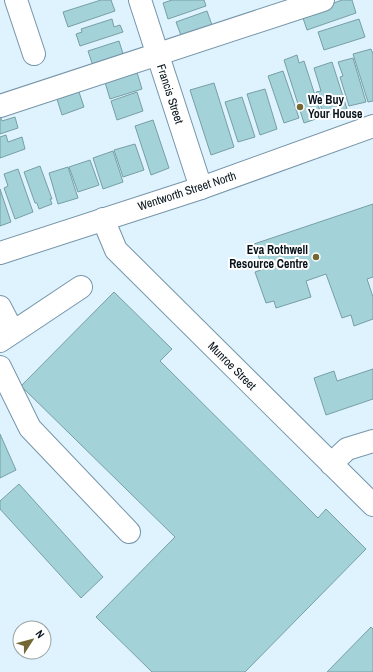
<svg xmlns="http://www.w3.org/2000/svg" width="373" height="672" viewBox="0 0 373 672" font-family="'Archivo Narrow',sans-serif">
  <rect width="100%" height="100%" fill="#dff3ff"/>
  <!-- building -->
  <path fill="#a3d2d9" stroke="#779fa4" d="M101,0H111L115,11L68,27L63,12Z
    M172,0H204L206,6L168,19L163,3Z
    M342,0H352L356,13L307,30L303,18L310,16L309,12Z
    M207,11L213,28L182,38L176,22Z
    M112,19L114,27L120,25L123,32L80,46L76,34L82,32L81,29Z
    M359,19L365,37L324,50L318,32Z
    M119,41L124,57L93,66L88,51Z
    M371,49L373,54V101L368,102L353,54Z
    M297,55L299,63L304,61L322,117L304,123L284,60Z
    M353,58L366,102L349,106L340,77L343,76L338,62Z
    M332,62L347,109L324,116L316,92L321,91L314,68Z
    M136,69L142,89L110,99L104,79Z
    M283,71L299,118L284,123L268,76Z
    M214,83L234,147L211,155L190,90Z
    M78,89L84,107L62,115L56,96Z
    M265,89L277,129L260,135L247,94Z
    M137,92L143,111L117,120L111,101Z
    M242,97L255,137L238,142L225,102Z
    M0,116L2,121L15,117L18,128L0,134Z
    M153,120L169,168L151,175L135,126Z
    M6,135L8,142L22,137L25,149L0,158V137Z
    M135,144L144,170L123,177L114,150Z
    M113,151L123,182L103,189L93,158Z
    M90,160L99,185L78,192L69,167Z
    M40,166L52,199H50L52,204L39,209L37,203H35L24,172Z
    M68,167L78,198L58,204L49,173Z
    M18,169L33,212L15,219L4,188L8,186L4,174Z
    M0,189L11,222L0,226Z
    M373,204V277L367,279L373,297V319L354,326L351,315L342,318L326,274L306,281L311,297L276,308L274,301L266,303L255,272L263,269L254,244Z
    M114,292L172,349L160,361L318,518L326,509L366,549L245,672H152L96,617L175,537L21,386Z
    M373,369V399L326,415L314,378L334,371L337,381Z
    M0,434L16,470L0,478Z
    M19,484L103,577L81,598L0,509V501Z
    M371,627L373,629V672H327Z"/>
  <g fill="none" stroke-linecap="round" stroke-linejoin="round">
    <defs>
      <path id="minor" d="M16,0L34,54
        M140,0L201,188
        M0,106L323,0
        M103,219L116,250L373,505
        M0,307L13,332
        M0,341L81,287
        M0,367L30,428L129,532
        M331,464L347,449L373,441"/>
      <path id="major" d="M0,253L201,188L373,126"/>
    </defs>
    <!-- minor casing -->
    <use href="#minor" stroke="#7695a8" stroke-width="24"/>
    <!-- major casing -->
    <use href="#major" stroke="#7695a8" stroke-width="24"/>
    <!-- minor -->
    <use href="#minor" stroke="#fff" stroke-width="22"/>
    <!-- major -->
    <use href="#major" stroke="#fff" stroke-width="22"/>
  </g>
  <!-- markers -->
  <g fill="#756734" stroke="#fff" stroke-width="1.5">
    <circle cx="300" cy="107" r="4"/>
    <circle cx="316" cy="257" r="4"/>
  </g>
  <g text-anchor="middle" stroke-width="4" stroke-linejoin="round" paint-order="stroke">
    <!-- street labels -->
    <g font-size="12" fill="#07131a" stroke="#fff">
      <text transform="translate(170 94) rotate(72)" y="4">Francis Street</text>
      <text transform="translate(187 191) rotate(-18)" y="4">Wentworth Street North</text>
      <text transform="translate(232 366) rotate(45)" y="4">Munroe Street</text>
    </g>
    <!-- poi labels -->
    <g font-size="12" font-weight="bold" fill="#07131a" stroke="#fff" text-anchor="start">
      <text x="308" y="104">We Buy<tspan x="308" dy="14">Your House</tspan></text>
      <text x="308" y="254" text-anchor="end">Eva Rothwell<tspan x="308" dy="14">Resource Centre</tspan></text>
    </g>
  </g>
  <!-- north arrow -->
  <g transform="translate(32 640) rotate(54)"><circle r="19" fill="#ffffff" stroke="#9ca1a3"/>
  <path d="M0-3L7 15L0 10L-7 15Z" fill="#756734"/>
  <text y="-6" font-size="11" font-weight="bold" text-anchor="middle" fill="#07131a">N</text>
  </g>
</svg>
